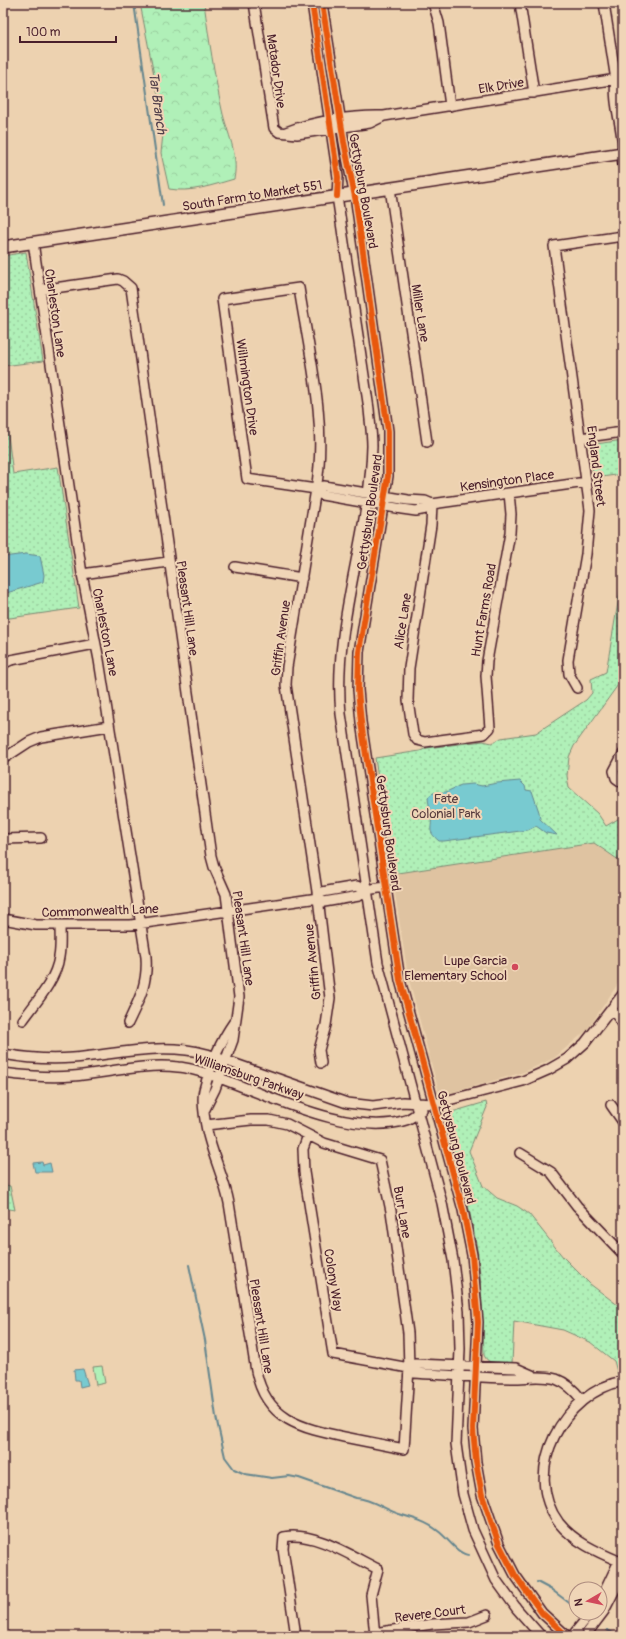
<svg xmlns="http://www.w3.org/2000/svg" width="626" height="1639" viewBox="0 0 626 1639" font-family="Pangolin,sans-serif">
  <defs>
    <pattern id="grass-dots" width="8" height="8" patternUnits="userSpaceOnUse"><rect width="8" height="8" fill="#b0f0b8"/><path d="M2 2h.1M6 6h.1" fill="none" stroke="#99cd9e" stroke-width="1.8" stroke-linecap="round"/></pattern>
    <pattern id="forest-crowns" width="20" height="18" patternUnits="userSpaceOnUse"><rect width="20" height="18" fill="#b0f0b8"/><path d="M2 6a3 3 0 1 1 6 0M12 15a3 3 0 1 1 6 0" fill="none" stroke="#99cd9e"/></pattern>
  </defs>
  <rect width="100%" height="100%" fill="#edd2b0"/>
  <filter id="ink" filterUnits="userSpaceOnUse"><feTurbulence type="fractalNoise" baseFrequency=".025" numOctaves="2"/><feDisplacementMap in="SourceGraphic" scale="8" xChannelSelector="R" yChannelSelector="G"/><feConvolveMatrix kernelMatrix="1 2 1 2 8 2 1 2 1" color-interpolation-filters="sRGB"/></filter>
  <g filter="url(#ink)">
    <!-- built -->
    <path fill="#dfc3a1" d="M594,843L623,863V976L587,1030L554,1058L524,1072L440,1096L408,976L392,874Z"/>
    <!-- grass -->
    <path fill="url(#grass-dots)" stroke="#7d8872" d="M26,252L43,361L3,366V256Z
      M3,397L13,474L58,467L79,608L3,619Z
      M623,440V474L594,478L589,445Z
      M623,574V678L574,746L569,757L567,776L569,788L598,814L606,826L623,816V863L594,843L392,874L375,758L420,751L427,748L483,741L492,743L501,738L536,733L586,700L592,693L591,679L606,672Z
      M486,1102L487,1107L469,1151L483,1186L497,1198L517,1206L529,1214L563,1257L590,1284L623,1309V1374L618,1375L614,1361L590,1342L563,1330L514,1321L512,1363C502,1363 488,1366 484,1355C483,1324 482,1294 479,1263C473,1216 458,1169 446,1123L452,1112Z
      M6,1185L10,1186L15,1210L3,1208V1192Z"/>
    <!-- forest -->
    <path fill="url(#forest-crowns)" stroke="#7d8872" d="M140,3H204C209,39 214,74 222,110C227,133 239,154 234,179C213,185 191,193 169,189L161,153L163,134L160,106Z"/>
    <!-- garden -->
    <path fill="#b0f0b8" stroke="#7d8872" d="M102,1366L105,1383L96,1385L93,1367Z"/>
    <!-- water -->
    <path fill="#78cad0" stroke="#66868e" d="M26,554L40,556L44,575L43,582L3,594V557Z
      M520,781L525,786L526,790L532,791L539,812L540,819L557,835L546,833L536,826L528,830L444,841H439C426,830 433,829 431,816C431,809 428,804 428,797L433,793L446,792L461,785L473,784L482,786L497,783Z
      M42,1162L43,1165L50,1163L52,1172H35L33,1163Z
      M83,1369L88,1385L80,1387L79,1380H75L74,1370Z"/>
    <g fill="none" stroke-linecap="round" stroke-linejoin="round">
      <!-- stream -->
      <path stroke="#66868e" stroke-width="2" d="M134,3L163,205
        M189,1265L205,1340L216,1417L225,1457L234,1469L245,1474L272,1478L289,1476L299,1478L356,1498C372,1499 384,1509 399,1514C413,1518 427,1522 438,1531C448,1538 457,1554 469,1555
        M537,1582L552,1590L576,1608
        M607,1630L619,1636"/>
      <defs>
        <path id="minor" d="M254,3L274,128L279,132L297,134L370,123L382,117
          M312,3L338,177L337,196L369,409C370,421 372,434 372,446C370,536 332,623 341,714L378,963L442,1203L453,1260L459,1312L460,1349L456,1444L463,1494L473,1530L496,1580L517,1609L541,1636
          M322,3L344,142L356,202L388,431V476L359,652L358,690L361,722L400,980L463,1210L472,1255L478,1322L473,1429L476,1462L482,1495L499,1544L515,1575L542,1613L567,1636
          M433,3L439,23L450,106
          M520,3L534,93
          M604,3L616,80C613,100 620,119 622,139C623,148 622,156 623,165
          M616,80L621,90L623,102
          M286,132C314,121 354,115 384,116L623,78
          M390,188L427,442
          M33,242L82,574L99,660L146,957C148,984 139,1000 128,1023
          M40,290L118,279L123,281L131,288L211,856L214,867L226,894L239,997L233,1040L215,1089L205,1109
          M580,438L623,432
          M316,489L322,495L402,509L416,511L426,509L432,504
          M432,504L431,525L409,668L408,700L413,734L417,740L425,742L484,734L490,728L486,676L487,661L510,533L511,514L509,493
          M235,567L302,578
          M82,574L168,562
          M3,664L11,660L95,644
          M577,688L569,674L568,660L586,554L590,510L554,246L623,236
          M623,754L614,771L616,778L623,783
          M3,759L29,742L41,737L109,726
          M3,839L41,838
          M366,890L385,887
          M318,898L322,892L357,886L366,890
          M3,919L36,925H131L318,898L324,902L359,896L366,890
          M612,1009L623,1024
          M23,1020C36,1002 56,980 59,957C61,947 60,936 60,925
          M3,1054C26,1058 50,1060 73,1058C118,1054 162,1042 207,1054L347,1103L373,1106L403,1102L433,1104L523,1081L548,1070L567,1059L585,1043L623,994
          M321,1063L319,1050L326,1025L330,998L318,898L286,685L287,667L316,489C328,424 309,353 299,288L222,299L247,479L316,489L324,486L408,500L425,501L432,504L586,482
          M3,1073C26,1076 50,1078 73,1076C106,1073 145,1063 178,1067C194,1068 210,1075 225,1080C274,1098 354,1137 406,1120C412,1118 417,1113 422,1110
          M611,1105L623,1122
          M206,1125L251,1120H269L287,1124L324,1143L380,1160L391,1211L408,1333L409,1368L404,1449C384,1445 364,1441 344,1437C301,1428 266,1420 256,1371L229,1203C225,1182 216,1163 210,1142C206,1129 201,1102 204,1090C210,1066 220,1042 234,1022
          M308,1135L303,1149L304,1172L333,1354L409,1368L414,1373C447,1375 480,1378 513,1378C528,1378 541,1375 556,1379C567,1383 575,1391 582,1400
          M520,1153L551,1172L577,1206L623,1254
          M409,1368L415,1364L516,1368L532,1375
          M623,1381C564,1392 520,1471 559,1523C575,1543 600,1553 623,1563
          M600,1601L619,1561
          M374,1633L432,1624L469,1622L487,1615
          M296,1636L283,1549L284,1537C314,1531 351,1556 378,1569L371,1595L375,1636
          M572,1636L591,1613
          M585,1636L604,1611L623,1574"/>
        <path id="major" d="M3,247L623,153"/>
      </defs>
      <!-- minor casing -->
      <use href="#minor" stroke="#4a1f2b" stroke-width="12"/>
      <!-- major casing -->
      <use href="#major" stroke="#4a1f2b" stroke-width="14"/>
      <!-- minor -->
      <use href="#minor" stroke="#f0d5b7" stroke-width="9"/>
      <!-- major -->
      <use href="#major" stroke="#f0d5b7" stroke-width="11"/>
      <defs>
        <path id="cycleway" d="M312,3L338,177L337,196
          M322,3L344,142L356,202L388,431V476L359,652L358,690L361,722L400,980L463,1210L472,1255L478,1322L473,1429L476,1462L482,1495L499,1544L515,1575L542,1613L567,1636"/>
      </defs>
      <!-- cycleway casing -->
      <use href="#cycleway" stroke="#f0d5b7" stroke-width="8"/>
      <!-- cycleway -->
      <use href="#cycleway" stroke="#e8590c" stroke-width="6"/>
    </g>
  </g>
  <!-- markers -->
  <circle fill="#d1495b" stroke="#f0d5b7" stroke-width="1.5" cx="515" cy="967" r="4"/>
  <g text-anchor="middle" stroke-width="4" stroke-linejoin="round" paint-order="stroke">
    <!-- street labels -->
    <g font-size="13" fill="#4a1f2b" stroke="#f0d5b7">
      <text transform="translate(277 71) rotate(82)" y="5">Matador Drive</text>
      <text transform="translate(501 85) rotate(-9)" y="5">Elk Drive</text>
      <text transform="translate(364 191) rotate(80)" y="5">Gettysburg Boulevard</text>
      <text transform="translate(252 195) rotate(-9)" y="5">South Farm to Market 551</text>
      <text transform="translate(56 313) rotate(82)" y="5">Charleston Lane</text>
      <text transform="translate(421 313) rotate(81)" y="5">Miller Lane</text>
      <text transform="translate(248 387) rotate(82)" y="5">Willmington Drive</text>
      <text transform="translate(597 466) rotate(83)" y="5">England Street</text>
      <text transform="translate(507 480) rotate(-8)" y="5">Kensington Place</text>
      <text transform="translate(369 512) rotate(-82)" y="5">Gettysburg Boulevard</text>
      <text transform="translate(188 608) rotate(82)" y="5">Pleasant Hill Lane</text>
      <text transform="translate(483 610) rotate(-80)" y="5">Hunt Farms Road</text>
      <text transform="translate(402 621) rotate(-81)" y="5">Alice Lane</text>
      <text transform="translate(106 632) rotate(79)" y="5">Charleston Lane</text>
      <text transform="translate(280 638) rotate(-82)" y="5">Griffin Avenue</text>
      <text transform="translate(389 833) rotate(82)" y="5">Gettysburg Boulevard</text>
      <text transform="translate(100 910) rotate(-2)" y="5">Commonwealth Lane</text>
      <text transform="translate(244 938) rotate(82)" y="5">Pleasant Hill Lane</text>
      <text transform="translate(312 962) rotate(-96)" y="5">Griffin Avenue</text>
      <text transform="translate(249 1076) rotate(19)" y="5">Williamsburg Parkway</text>
      <text transform="translate(457 1147) rotate(75)" y="5">Gettysburg Boulevard</text>
      <text transform="translate(403 1212) rotate(80)" y="5">Burr Lane</text>
      <text transform="translate(334 1280) rotate(81)" y="5">Colony Way</text>
      <text transform="translate(262 1326) rotate(81)" y="5">Pleasant Hill Lane</text>
      <text transform="translate(430 1613) rotate(-7)" y="5">Revere Court</text>
    </g>
    <!-- park labels -->
    <g font-size="13" fill="#593e40" stroke="#f0d5b7">
      <text x="446" y="803">Fate<tspan x="446" dy="15">Colonial Park</tspan></text>
    </g>
    <!-- poi labels -->
    <g font-size="13" fill="#4a1f2b" stroke="#f0d5b7" text-anchor="end">
      <text x="507" y="965">Lupe Garcia<tspan x="507" dy="15">Elementary School</tspan></text>
    </g>
    <!-- water labels -->
    <g font-size="14" font-style="italic" fill="#53414c" stroke="#f0d5b7">
      <text transform="translate(158 103) rotate(82)" y="5">Tar Branch</text>
    </g>
  </g>
  <!-- margin -->
  <rect width="626" height="1639" fill="none" stroke="#f0d5b7" stroke-width="16"/>
  <rect x="8" y="8" width="610" height="1623" fill="none" stroke="#4a1f2b" stroke-width="1.5" filter="url(#ink)"/>
  <!-- north arrow -->
  <g transform="translate(588 1601) rotate(261)"><circle r="19" fill="#f0d5b7" stroke="#ae8c7f"/>
  <path d="M0-3L7 15L0 10L-7 15Z" fill="#d1495b"/>
  <text y="-6" font-size="11" font-weight="bold" text-anchor="middle" fill="#4a1f2b">N</text>
  </g>
  <!-- scale -->
  <path d="M20 36v6h96v-6" fill="none" stroke="#4a1f2b" stroke-width="2"/>
  <text x="26" y="36" font-size="12" fill="#4a1f2b" stroke="#f0d5b7" stroke-width="3" paint-order="stroke">100 m</text>
</svg>
